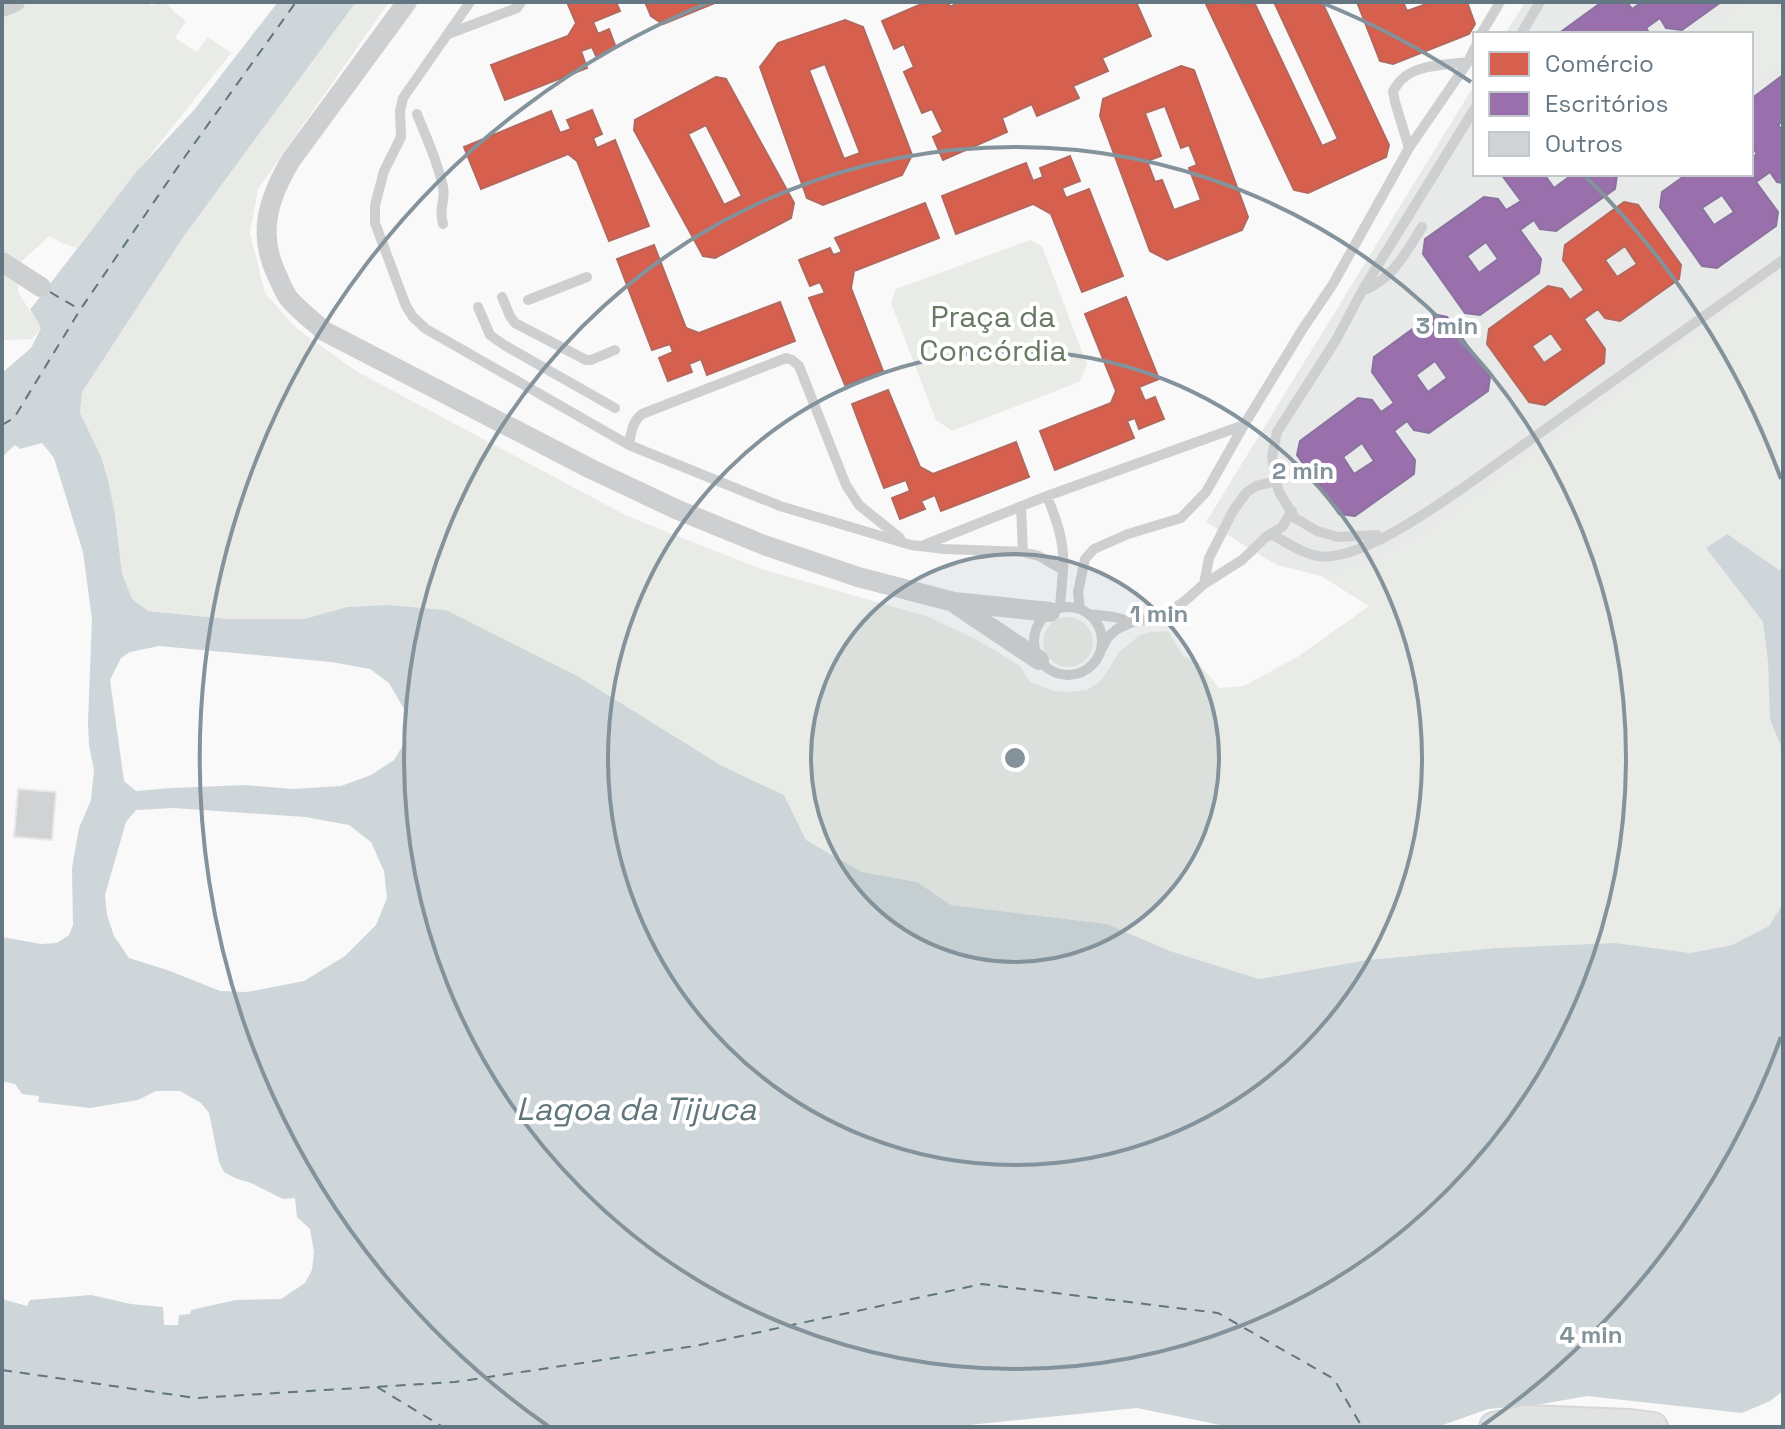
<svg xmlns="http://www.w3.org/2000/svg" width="1785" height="1429" viewBox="0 0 1785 1429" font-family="'Space Grotesk',sans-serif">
  <rect width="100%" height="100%" fill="#f9f9f9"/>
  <!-- built -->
  <path fill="#e8e9e9" d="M1525,2H1783V273L1420,539L1359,568L1321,576L1277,565L1206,522L1475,84V174H1751V34H1505Z"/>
  <!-- green -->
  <path fill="#e8ebe6" d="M2,2H149L151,6L160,2H167L173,11L186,21L175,38L197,52L208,37L231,53L77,248L62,243L49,236L20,263L18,292L41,328L32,339L2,340Z
    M356,2H389L258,189L250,233L265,293L296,328L356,371L627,516L761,569L929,617L979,641L1019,665L1030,682L1053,691L1070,692L1087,690L1098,683L1107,672L1119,652L1140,635L1151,632L1168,631L1183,656L1199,663L1219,688L1244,686L1299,656L1369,606L1321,576L1359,568L1420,539L1783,273V568L1779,570L1706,548L1763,622L1768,663L1770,720L1783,751V903L1769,926L1732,945L1689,953L1616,943L1496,948L1367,960L1259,979L1170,951L1107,924L951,905L917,882L862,872L806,840L784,795L722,766L446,610L388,605L347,607L304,619H228L148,611L132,599L122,573L115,515L89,435L80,413L82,392L184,236Z
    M1747,2H1774L1783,15V63L1751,85V34H1702Z
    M1030,240L1042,246L1087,365L1079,382L952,431L936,420L891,303L896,289Z
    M1043 642a25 25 0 1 1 50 0a25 25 0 1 1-50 0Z"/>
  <!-- water -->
  <path fill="#ced6d9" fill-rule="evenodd" d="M278,2H356L184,236L82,392L80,413L101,457L108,480L115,515L122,573L132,599L148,611L228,619H304L347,607L388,605L446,610L577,676L722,766L784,795L806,840L862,872L917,882L951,905L1107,924L1170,951L1259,979L1367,960L1496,948L1616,943L1690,953L1732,945L1769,926L1783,903V1391L1770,1401L1742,1413L1587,1396L1542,1404L1488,1409L1437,1427H1230L1137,1408L950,1427H2V1299L27,1306L30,1300L91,1295L131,1304L163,1307L164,1325H178L179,1315L190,1314L191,1310L236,1300L281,1299L305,1283L312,1270L314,1252L310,1229L297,1217L295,1198L283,1199L251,1183L235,1178L224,1172L219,1162L209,1113L201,1103L180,1091H156L138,1100L90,1108L38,1102L39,1096L22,1094L15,1084L2,1081V937L41,944L57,943L69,935L73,925L72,868L79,828L91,800L94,770L89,745L88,723L92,619L83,552L54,458L42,443L20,449L15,445L2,457V373L31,348L41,328L30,309L33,306L137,171L194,110ZM159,646L331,662L370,669L389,683L404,709L407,739L394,760L371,775L341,786L293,789L245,785L172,788L136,791L124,781L110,680L121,658L130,652ZM174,808L305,817L349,825L371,842L384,871L387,898L376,925L345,956L304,981L247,992L220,991L170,971L129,958L114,936L107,915L105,895L126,822L136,810Z
    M1727,534L1779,570L1783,568V751L1770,720L1768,663L1763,622L1706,548Z"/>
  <!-- shops -->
  <path fill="#d6604d" stroke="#b4675d" stroke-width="2" fill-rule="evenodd" d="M567,2H616L620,11L593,22L598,34L609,29L616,48L596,56L592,47L581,51L587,68L505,100L491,65L568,36L576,23Z
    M645,2H717L663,24L651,16Z
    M926,2H948L950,7L960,2H1136L1151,36L1102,58L1108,71L1073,86L1079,98L1037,116L1032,104L1002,118L1007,132L943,160L933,137L943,132L932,109L922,113L904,72L914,67L904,44L894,49L882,21Z
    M1205,2H1241L1243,5L1249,2H1254L1322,146L1338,139L1274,2H1322L1389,145L1386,157L1308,193L1294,190Z
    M1357,2H1403L1407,11L1424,5L1423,2H1467L1475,24L1469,34L1393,64L1380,61Z
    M845,20L863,27L912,155L902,175L823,205L807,198L760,67L778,43ZM825,64L860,153L844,159L809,70Z
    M1181,66L1194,70L1248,217L1242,230L1167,260L1150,251L1100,116L1103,99ZM1165,106L1181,148L1189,145L1197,165L1189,168L1201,200L1174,210L1162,180L1155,182L1147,161L1161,156L1145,113Z
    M716,77L726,79L794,203L791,218L715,258L703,256L634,130L635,120ZM706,125L742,196L724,205L688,134Z
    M592,110L602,134L593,138L597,148L615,140L649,226L609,241L577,161L568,154L481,189L464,147L551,111L560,133L571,129L567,120Z
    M1070,156L1080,181L1062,188L1066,198L1089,189L1123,276L1082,292L1051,214L1033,204L956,234L942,196L1026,163L1033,181L1043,177L1040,168Z
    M1624,202L1638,205L1681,265L1679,279L1620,321L1605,318L1598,309L1584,319L1605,349L1604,363L1545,405L1529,402L1487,344L1489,329L1548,286L1562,289L1570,300L1584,290L1563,260L1565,245ZM1625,246L1637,264L1617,277L1605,260ZM1551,333L1563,350L1544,363L1532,346Z
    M925,203L939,238L854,271L851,288L883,371L845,385L809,298L825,293L820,282L810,286L799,260L830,248L833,255L842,252L835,238Z
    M654,245L686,328L699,333L780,302L795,341L707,375L701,359L689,364L692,372L668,381L659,358L673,352L670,344L652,350L617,259Z
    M1126,297L1159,379L1139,387L1145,401L1155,397L1164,419L1139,429L1135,418L1127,421L1134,438L1055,470L1040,431L1111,403L1116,391L1085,314Z
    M888,390L920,467L933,474L1016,442L1029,477L941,511L935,495L921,501L925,509L900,519L892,498L910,491L906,480L884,488L852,404Z"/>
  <!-- offices -->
  <path fill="#9970ab" stroke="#89729f" stroke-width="2" fill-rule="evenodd" d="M1602,2H1627L1632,9L1642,2H1721L1682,30L1666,28L1660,18L1646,28L1650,34H1558Z
    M1783,75V121L1778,125L1783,131V183L1777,182L1770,172L1756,182L1778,212L1776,226L1717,268L1702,266L1660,207L1662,192L1687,174H1751V158L1757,154L1751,146V99ZM1722,195L1734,212L1714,225L1702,208Z
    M1501,174H1544L1554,188L1573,174L1617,175L1615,189L1556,231L1540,229L1534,220L1520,230L1541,259L1539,273L1480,315L1465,313L1423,254L1425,239L1484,197L1498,199L1506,210L1521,201ZM1486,242L1498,259L1479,273L1467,256Z
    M1433,314L1447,317L1490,377L1488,391L1429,433L1414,430L1407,421L1394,431L1415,460L1414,474L1355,516L1339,514L1297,455L1300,441L1358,398L1372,400L1381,412L1394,403L1372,372L1374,357ZM1435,361L1447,378L1428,392L1416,375ZM1362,443L1374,461L1354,474L1343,457Z"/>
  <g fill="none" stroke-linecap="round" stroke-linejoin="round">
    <!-- ferry -->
    <path stroke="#60757c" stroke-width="2" stroke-dasharray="10 8" stroke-linecap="butt" d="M50,292L79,309
      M2,425L14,418L80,310L184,158L296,2
      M2,1370L196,1398L455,1382L695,1346L982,1284L1218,1313L1334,1379L1362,1427
      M377,1387L443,1427"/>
  </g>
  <!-- building -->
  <path fill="#d0d2d3" stroke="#e8e8e8" stroke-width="2" d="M18,789L56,792L52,840L14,837Z"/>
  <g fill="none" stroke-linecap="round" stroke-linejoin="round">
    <defs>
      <path id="secondary" d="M1494,1427L1526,1420L1630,1424L1653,1427"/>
    </defs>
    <!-- secondary casing -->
    <use href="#secondary" stroke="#d5d6d7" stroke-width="32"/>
    <!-- lane -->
    <path stroke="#cecfd0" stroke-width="10" d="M470,2L403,98L400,111L401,137L384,171L375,205V223L406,306L413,317L426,329L629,445L780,506L911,545L945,549L1023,552L1039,556L1063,570L1060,608
      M448,34L517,8L521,2
      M1481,34L1500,2
      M1521,34L1540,2
      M417,114C426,137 438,162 443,187C446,203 438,207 443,224
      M1409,148L1395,102L1393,91C1396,87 1398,83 1401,80C1417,64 1447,65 1468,62
      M1362,291C1393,279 1405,254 1422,227
      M502,297L510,316L515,323L586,360H591L615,350
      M528,300L587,277
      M478,307L490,335L504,345L615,408
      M629,445C631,433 632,422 642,414L786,358L792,360L799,366L846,485L859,505L900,538
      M1047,496C1057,521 1065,543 1063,570
      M1021,506L1023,552
      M1377,535L1338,537L1317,531L1295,518L1279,492L1276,481L1272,456L1277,432L1336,340L1362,291L1475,108
      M1267,536L1272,535C1286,542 1301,553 1317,556C1357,563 1434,508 1467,485L1783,260
      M924,545L1047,496L1244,425
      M1204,584L1209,558L1233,511L1246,493L1256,486L1276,481
      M1034 641a34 34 0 1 1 68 0a34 34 0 1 1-68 0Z
      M1080,609L1078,592L1085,559L1094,549L1128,534L1181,518L1206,492L1244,425L1302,330L1333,284L1409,148L1468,62L1475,47
      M1089,614L1114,617L1133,622
      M1102,648L1108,637L1117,629L1133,622L1152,618L1169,612L1186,600L1204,584L1242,560L1267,536L1282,527L1292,511"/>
    <!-- street -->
    <path stroke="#cecfd0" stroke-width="20" d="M407,2L291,160C269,197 257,232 276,273C281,283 284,294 291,301C301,312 313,321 324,331L591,469L678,510L764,545L858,577L954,602L1050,612
      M2,7L15,2
      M2,262L41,287
      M957,605L1039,660"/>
    <!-- secondary -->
    <use href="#secondary" stroke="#e1e2e2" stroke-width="28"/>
  </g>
  <!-- distance rings -->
  <circle cx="1015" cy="758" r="204" fill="#84929c" fill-opacity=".12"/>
  <g fill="none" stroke="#84929c" stroke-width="4">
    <circle cx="1015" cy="758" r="204"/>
    <circle cx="1015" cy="758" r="407"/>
    <circle cx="1015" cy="758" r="611"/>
    <path d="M1781 1037A815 815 0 0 1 1482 1426M548 1426A815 815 0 0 1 710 2M1320 2A815 815 0 0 1 1471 82M1586 177A815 815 0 0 1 1781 479"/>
  </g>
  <g text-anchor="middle" stroke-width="8" stroke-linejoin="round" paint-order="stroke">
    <!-- park labels -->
    <g font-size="30" fill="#687a64" stroke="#fff">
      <text x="993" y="327">Praça da<tspan x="993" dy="34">Concórdia</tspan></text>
    </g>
    <!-- water labels -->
    <g font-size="32" font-style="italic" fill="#60757c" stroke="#fff">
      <text x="636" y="1120">Lagoa da Tijuca</text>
    </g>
  </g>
  <circle cx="1015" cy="758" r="12" fill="#84929c" stroke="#fff" stroke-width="4"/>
  <g font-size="24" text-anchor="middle" font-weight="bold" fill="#84929c" stroke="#fff" stroke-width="8" stroke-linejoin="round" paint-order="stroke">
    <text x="1447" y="334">3 min</text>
    <text x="1303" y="479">2 min</text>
    <text x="1159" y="622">1 min</text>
    <text x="1591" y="1343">4 min</text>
  </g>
  <!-- border -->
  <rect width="1785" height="1429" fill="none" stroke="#657683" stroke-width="8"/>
  <!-- legend -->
  <rect x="1473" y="32" width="280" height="144" fill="#ffffff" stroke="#c1c8cd" stroke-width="2"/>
  <rect x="1489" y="52" width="40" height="24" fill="#d6604d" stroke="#c1c8cd" stroke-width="2"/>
  <text x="1545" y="72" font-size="24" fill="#657683">Comércio</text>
  <rect x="1489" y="92" width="40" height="24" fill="#9970ab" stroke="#c1c8cd" stroke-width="2"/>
  <text x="1545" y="112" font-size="24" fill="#657683">Escritórios</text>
  <rect x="1489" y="132" width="40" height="24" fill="#d0d2d3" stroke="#c1c8cd" stroke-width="2"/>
  <text x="1545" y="152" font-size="24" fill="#657683">Outros</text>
</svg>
